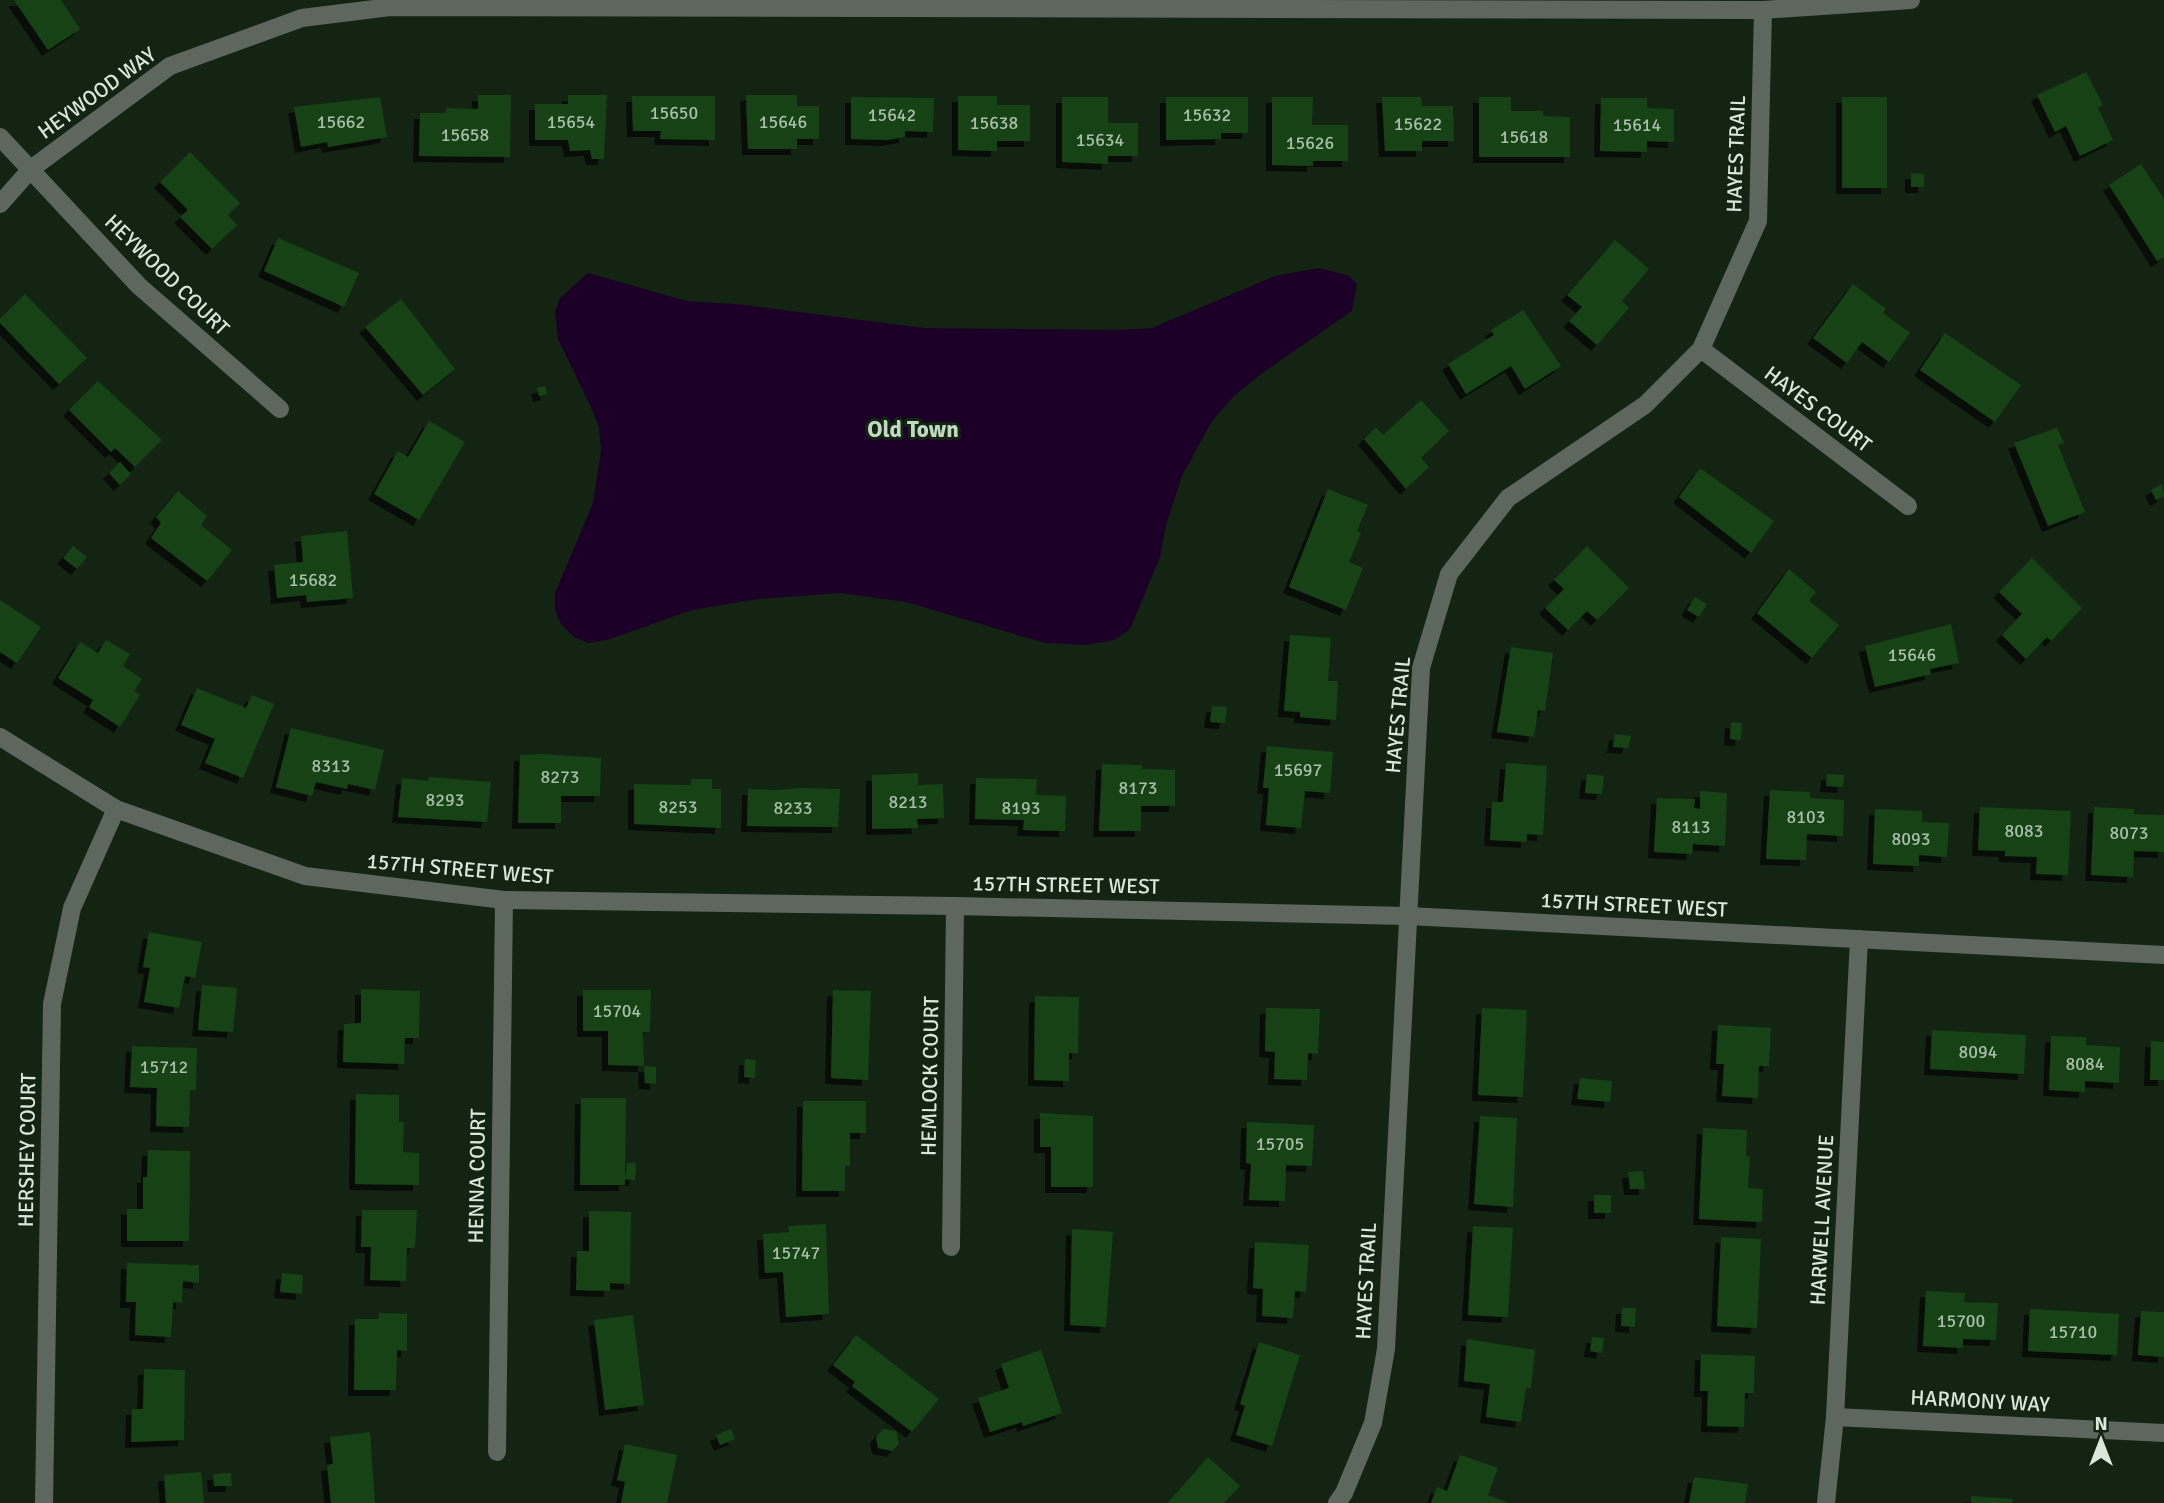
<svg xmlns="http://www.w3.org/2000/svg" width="2164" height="1503" viewBox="0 0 2164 1503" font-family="Signika,sans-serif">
  <defs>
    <filter id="shadow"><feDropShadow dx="-6" dy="6" stdDeviation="0" flood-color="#0009"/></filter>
  </defs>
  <rect width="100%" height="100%" fill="#132412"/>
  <!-- water -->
  <path fill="#1d0027" d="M1319,268L1349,276L1357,284L1352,311L1261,374L1234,396L1212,421L1182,476L1166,525L1160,557L1130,629L1114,640L1086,645L1045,643L906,602L840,593L758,599L692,610L607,640L588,643L574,637L561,624L555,610V593L593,503L601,451L599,427L590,405L558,339L555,312L560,298L588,273L686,301L736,304L924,328L1121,330L1152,328L1275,276Z"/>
  <!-- building -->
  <path fill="#144315" filter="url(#shadow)" d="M14,0H61L80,29L48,50Z
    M2086,72L2103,105L2098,108L2113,140L2080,156L2066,126L2055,132L2037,95Z
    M478,95H511L510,157L419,156L420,113H446V108L478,109Z
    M568,95H607L604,159H592L590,150L570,151L568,140H535V104H568Z
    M746,95H797V106H819V139H797V149H748Z
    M632,96H715V140L660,139L661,131H633Z
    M958,96H997V105H1030V141H997V151L958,150Z
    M380,97L387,137L328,147L327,142L301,147L294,107Z
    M851,97L934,98L933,132L905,131V137L887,140L851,139Z
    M1062,97H1108V123H1138V156H1108V164L1062,162Z
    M1166,97H1248V133H1221V139L1166,140Z
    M1272,97H1313L1312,125H1348V161H1313V166L1272,165Z
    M1382,97H1421L1422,106H1453L1454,141H1422V151H1385Z
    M1479,97H1511V111H1543V116L1570,117V157H1479Z
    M1842,97H1887V188H1842Z
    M1601,98H1647V108L1674,109V142L1647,141V152L1600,151Z
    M190,152L240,203L228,215L237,225L212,249L180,217L188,210L160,182Z
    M2141,164L2164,199V257L2157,261L2109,185Z
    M1911,173L1924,174V187H1911Z
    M278,238L359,273L344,307L264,271Z
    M1615,240L1649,269L1622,301L1629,308L1597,345L1569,321L1582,307L1567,295Z
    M1853,284L1886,309L1883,313L1910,333L1889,362L1862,342L1847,363L1813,338Z
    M25,294L87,358L59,384L0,323V319Z
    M401,299L455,369L423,395L365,327Z
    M1523,310L1561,366L1525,389L1511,366L1466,394L1448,364L1494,335L1491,330Z
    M1945,333L2021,385L1995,422L1920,370Z
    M98,381L162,440L135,467L115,448L111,452L69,410Z
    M545,386L547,394L539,396L537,388Z
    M1421,400L1449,431L1421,458L1429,467L1406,489L1364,439L1376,427L1383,435Z
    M429,421L465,442L419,520L374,494L398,451L408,457Z
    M2057,428L2064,443L2058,445L2085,512L2048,526L2014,443Z
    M120,462L131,474L120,485L109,473Z
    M1700,468L1774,521L1751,553L1679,497Z
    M2162,484L2164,496L2156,500L2151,490Z
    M1328,489L1368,505L1357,531L1361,533L1349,562L1363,568L1346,610L1289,587Z
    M178,491L207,516L201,525L232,550L207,581L151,538L161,523L156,517Z
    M347,531L353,598L307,602L306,595L277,598L274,565L303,562L301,536Z
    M73,546L87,557L77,569L63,558Z
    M1587,546L1629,588L1597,620L1587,611L1568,630L1545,608L1564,589L1554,580Z
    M2032,558L2082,608L2051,641L2047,637L2026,659L2002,635L2022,614L1999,592Z
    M1789,569L1816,592L1809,601L1839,625L1812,658L1757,613Z
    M1695,597L1707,604L1699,617L1687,610Z
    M0,600L41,627L17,663L0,652Z
    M1951,624L1959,663L1930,669L1931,674L1875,687L1865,646Z
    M1290,635L1331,638L1328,681H1338L1336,720L1300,717V712L1284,711Z
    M106,640L130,654L123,666L142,679L134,691L140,695L120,727L89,707L93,700L58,678L80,642L98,653Z
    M1511,647L1553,653L1545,711L1538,710L1534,737L1497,732Z
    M197,688L246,708L252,695L274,704L243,778L205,763L215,739L181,725Z
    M1212,706L1227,707L1225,723L1210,722Z
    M1731,722L1742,723L1741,740L1730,739Z
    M291,728L384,750L375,790L348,784L347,789L316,782L312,796L276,787Z
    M1615,734L1631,736L1628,748L1613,747Z
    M1267,746L1333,752L1330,793L1305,791L1301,828L1266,825L1269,788H1263Z
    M542,754L601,758L600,796H561V823H518L520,755Z
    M1506,763L1547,766L1543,835L1527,834V842L1490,840L1492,802H1503Z
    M1102,764L1142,765V769L1175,770V806H1141V831H1099Z
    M918,773V785L943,784L944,818L917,819L918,828L872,829V775Z
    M1587,774L1604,776L1602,794L1585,793Z
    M1827,774L1844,775L1843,787L1826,786Z
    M429,777L491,782L487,822L398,817L402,778L428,781Z
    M976,778L1037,779L1036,795L1066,796L1065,831L1023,830L1024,820L975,819Z
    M691,779H712V789H721V828L634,824V784L691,785Z
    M801,788L840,789L838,827L747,826L748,789L776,790Z
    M1770,790L1810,792V798L1844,800L1843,836L1807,834L1806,860L1766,859Z
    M1700,791L1727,793L1725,846L1693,844L1692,854L1654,852L1657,798L1695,799L1694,808L1700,809Z
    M1980,807L2071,811L2068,875L2036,874L2037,857L2005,856V851L1978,850Z
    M2094,807L2134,809V814L2164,815V852L2134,851L2133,877L2091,875Z
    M1875,809L1922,811V822L1949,823L1947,857L1919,855V866L1873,864Z
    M149,932L202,942L195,978L185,976L179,1008L144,1002L150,968L143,967Z
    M202,985L237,988L233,1032L198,1030Z
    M361,989L420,991L419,1038H405L404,1064L343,1062L344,1024L361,1023Z
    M583,990H651L650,1032H643L644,1066L608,1065V1031H583Z
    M833,990L871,991L868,1080L831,1078Z
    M1035,996L1079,997L1078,1053H1069V1081L1034,1080Z
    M1266,1008L1320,1009L1318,1054L1308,1053L1307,1080L1274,1079L1275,1052L1265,1051Z
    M1482,1008L1527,1010L1523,1097L1478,1095Z
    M1718,1025L1771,1028L1769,1066H1759L1758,1098L1722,1096L1724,1064H1716Z
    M1932,1030L2026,1035L2024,1074L1930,1069Z
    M2051,1036L2086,1037V1045L2120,1047L2119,1083L2085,1081V1092L2049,1090Z
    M2151,1041L2164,1042V1080H2150Z
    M132,1046L197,1048L196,1090H190L189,1127L156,1126L157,1088L130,1087Z
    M745,1059L756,1060L755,1078L744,1077Z
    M644,1066L656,1067V1084L645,1083Z
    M1580,1078L1612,1081L1610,1102L1577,1099Z
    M356,1094L399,1095V1122H404L403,1152L419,1153V1185L355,1184Z
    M581,1098H626L625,1185H580Z
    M803,1101H866V1133H850V1166H845V1191H802Z
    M1040,1113L1093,1116V1187H1051V1147H1040Z
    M1480,1116L1517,1118L1513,1207L1474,1204Z
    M1247,1122L1314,1125L1312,1166L1286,1165L1285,1201L1249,1200L1251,1164L1246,1163Z
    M1703,1128L1747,1130L1746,1156L1750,1157L1748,1188L1763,1189L1762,1222L1699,1219Z
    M148,1150L190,1151L189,1241H127V1209H143V1177H147Z
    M627,1163H636L635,1180L625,1179Z
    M1643,1171L1645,1189H1630L1628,1172Z
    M1594,1195H1611V1213H1594Z
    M362,1210H417L415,1248H407L406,1281L370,1280L371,1247H361Z
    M589,1211L631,1212L630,1284L610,1283V1291L576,1290L577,1251H589Z
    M826,1224L829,1314L786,1317L783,1272L765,1273L763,1234L789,1232L788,1226Z
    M1473,1226L1513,1228L1508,1317L1468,1315Z
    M1072,1229L1113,1232L1106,1327L1070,1325Z
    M1721,1237L1761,1239L1757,1328L1717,1326Z
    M1255,1242L1309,1245L1306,1292L1295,1291L1293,1318L1262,1316L1263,1289L1253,1288Z
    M127,1263L199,1265V1283L183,1281L182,1303L173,1302L171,1337L135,1335L136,1302H126Z
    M282,1273L303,1275L302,1294L280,1292Z
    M1926,1291L1965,1293L1964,1302L1998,1303L1996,1340L1963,1339V1348L1923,1346Z
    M1622,1308H1636L1635,1327L1621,1326Z
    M2030,1309L2119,1314L2117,1355L2028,1351Z
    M2141,1311L2164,1312V1357L2138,1355Z
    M379,1313L407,1314V1351L397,1350L396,1390H354L355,1319H379Z
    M633,1315L644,1405L605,1410L594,1320Z
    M856,1335L939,1399L912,1432L852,1386L855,1382L833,1365Z
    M1592,1337L1604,1338L1602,1353L1590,1351Z
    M1467,1339L1535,1350L1531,1388H1526L1521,1422L1486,1417L1490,1384L1464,1381Z
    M1259,1342L1300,1355L1272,1446L1236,1435L1245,1406L1240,1404Z
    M1041,1350L1062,1413L1023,1426L1022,1422L990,1432L978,1398L1009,1388L1001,1364Z
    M1701,1354L1755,1356L1754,1393H1745L1744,1427L1707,1426L1708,1391H1700Z
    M144,1369L185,1370L184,1440L131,1442L132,1409H143Z
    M731,1429L735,1439L720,1445L716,1435Z
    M883,1429L896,1431L899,1444L892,1451L878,1448L876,1437Z
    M370,1432L375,1503H331L327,1465L333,1464L330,1437Z
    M625,1444L677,1455L667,1503H621L625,1482L617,1480Z
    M1460,1455L1498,1468L1488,1495L1509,1503H1431L1437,1487L1447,1491Z
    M1208,1457L1240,1486L1224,1503H1167Z
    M201,1472L204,1503H166L164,1475Z
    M231,1473L232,1486H214L213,1474Z
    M1694,1477L1748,1484L1745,1503H1689Z
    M1971,1496L2013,1499L2012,1503H1971Z"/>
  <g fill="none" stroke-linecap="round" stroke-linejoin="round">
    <!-- minor -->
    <path stroke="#5e675e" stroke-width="18" d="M0,137L139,286L280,409
      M0,204L31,169L170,66L302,18L390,7L1763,10L1911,0
      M1701,349L1908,506
      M951,1247L955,906
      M1835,1417L2164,1433
      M497,1452L504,900
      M44,1503L52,1004L72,908L116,809
      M1337,1503L1344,1493L1373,1423L1386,1349L1421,668L1449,574L1508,498L1645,405L1701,349L1758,221L1763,10
      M1826,1503L1835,1417L1859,939"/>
    <!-- tertiary -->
    <path stroke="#5e675e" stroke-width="18" d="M0,737L116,809L305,876L504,900L955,906L1408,916L2164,955"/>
  </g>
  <g text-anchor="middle" stroke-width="6" stroke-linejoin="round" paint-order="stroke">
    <!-- number labels -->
    <g font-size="18" fill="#a9bea9">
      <text x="674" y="119">15650</text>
      <text x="892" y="121">15642</text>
      <text x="1207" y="121">15632</text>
      <text x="341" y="128">15662</text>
      <text x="571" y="128">15654</text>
      <text x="783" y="128">15646</text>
      <text x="994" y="129">15638</text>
      <text x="1418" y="130">15622</text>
      <text x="1637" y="131">15614</text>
      <text x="465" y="141">15658</text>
      <text x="1524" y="143">15618</text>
      <text x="1100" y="146">15634</text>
      <text x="1310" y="149">15626</text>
      <text x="313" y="586">15682</text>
      <text x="1912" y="661">15646</text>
      <text x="331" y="772">8313</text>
      <text x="1298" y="776">15697</text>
      <text x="560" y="783">8273</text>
      <text x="1138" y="794">8173</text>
      <text x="445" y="806">8293</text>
      <text x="908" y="808">8213</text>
      <text x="678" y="813">8253</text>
      <text x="793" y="814">8233</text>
      <text x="1021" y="814">8193</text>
      <text x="1806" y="823">8103</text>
      <text x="1691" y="833">8113</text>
      <text x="2024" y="837">8083</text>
      <text x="2129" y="839">8073</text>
      <text x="1911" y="845">8093</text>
      <text x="617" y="1017">15704</text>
      <text x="1978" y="1058">8094</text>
      <text x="2085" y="1070">8084</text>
      <text x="164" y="1073">15712</text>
      <text x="1280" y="1150">15705</text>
      <text x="796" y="1259">15747</text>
      <text x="1961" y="1327">15700</text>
      <text x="2073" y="1338">15710</text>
    </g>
    <!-- street labels -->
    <g font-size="21" fill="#dbe7da" stroke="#132412">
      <text transform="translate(97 93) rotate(-36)" y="7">HEYWOOD WAY</text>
      <text transform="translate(1736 154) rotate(-88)" y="7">HAYES TRAIL</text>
      <text transform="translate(167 275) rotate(44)" y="7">HEYWOOD COURT</text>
      <text transform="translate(1818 409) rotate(37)" y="7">HAYES COURT</text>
      <text transform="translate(1398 715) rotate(-85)" y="7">HAYES TRAIL</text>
      <text transform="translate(460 869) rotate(5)" y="7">157TH STREET WEST</text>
      <text transform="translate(1066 885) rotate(1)" y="7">157TH STREET WEST</text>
      <text transform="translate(1634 905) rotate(3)" y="7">157TH STREET WEST</text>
      <text transform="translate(930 1076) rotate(-89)" y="7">HEMLOCK COURT</text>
      <text transform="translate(27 1150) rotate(-89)" y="7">HERSHEY COURT</text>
      <text transform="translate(477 1176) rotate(-89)" y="7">HENNA COURT</text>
      <text transform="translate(1822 1220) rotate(-87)" y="7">HARWELL AVENUE</text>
      <text transform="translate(1366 1281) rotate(-87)" y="7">HAYES TRAIL</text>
      <text transform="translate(1980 1401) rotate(3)" y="7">HARMONY WAY</text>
    </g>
    <!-- neighbourhood labels -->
    <g font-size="23" font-weight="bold" fill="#c2d9c1" stroke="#132412">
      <text x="913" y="437">Old Town</text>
    </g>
  </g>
  <!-- north arrow -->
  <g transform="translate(2101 1440)" stroke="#132412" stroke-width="5" paint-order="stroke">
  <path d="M0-5L12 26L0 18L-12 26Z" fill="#dbe7da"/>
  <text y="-10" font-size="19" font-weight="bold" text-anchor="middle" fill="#dbe7da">N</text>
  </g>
</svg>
